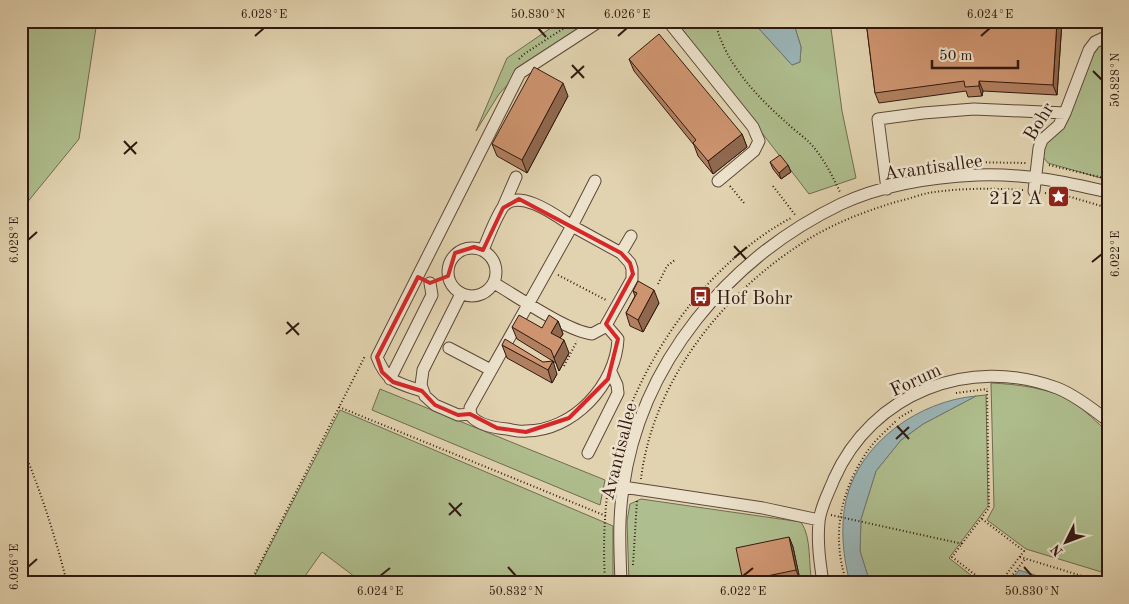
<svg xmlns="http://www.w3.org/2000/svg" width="1129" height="604" viewBox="0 0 1129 604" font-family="'Old Standard TT',serif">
  <rect width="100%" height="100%" fill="#e2d3b0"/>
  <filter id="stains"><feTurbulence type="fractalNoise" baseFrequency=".004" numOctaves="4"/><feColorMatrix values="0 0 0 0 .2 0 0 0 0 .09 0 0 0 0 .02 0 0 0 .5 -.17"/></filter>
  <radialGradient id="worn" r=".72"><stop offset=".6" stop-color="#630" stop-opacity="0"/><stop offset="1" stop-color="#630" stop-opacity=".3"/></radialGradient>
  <!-- green -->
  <path fill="#afbe8e" stroke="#706c4f" d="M21,21H97L79,139L21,210Z
    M561,21H594L527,64L499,94L476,131L507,58Z
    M676,21H752L792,65L800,62L801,47L793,21H830L842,111L856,178L809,194Z
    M1108,41V180L1048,163L1043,157L1044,146L1063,126L1093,52L1102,42Z
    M991,383C1014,384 1053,388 1073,402C1085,410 1096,422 1108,432V574L1026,549L987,520L994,507Z
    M380,389L605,480L600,505L372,410Z
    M986,395L988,506L949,558L981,583H870L860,551L861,519L876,471L901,440L923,424L976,396Z
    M340,410L613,526V583H363L322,552L300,583H251Z
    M641,499L801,522C812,538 808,564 812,583H629L627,521L630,504Z"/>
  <!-- water -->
  <path fill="#9ab5b7" stroke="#707774" d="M752,21H793L801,47L800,62L792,65Z
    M976,396L923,424L901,440L876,471L861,519L860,551L870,583H850C843,557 840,527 846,500C860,442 919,401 976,396Z
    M1019,570L1060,583H1017L1014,576Z"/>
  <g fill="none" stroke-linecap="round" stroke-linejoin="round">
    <defs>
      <path id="minor" d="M668,21L753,127L759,141L754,151L718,181
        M887,189L878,119L923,113L974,109L1065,113
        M1034,191L1039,148L1042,140L1059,125L1065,113L1089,50L1095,42L1108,36
        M503,207L516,177
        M448 272a24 24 0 1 1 48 0a24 24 0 1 1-48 0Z
        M483,250C489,236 495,219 503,207C518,187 557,216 572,226L595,181
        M621,253L631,236
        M494,283C518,297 567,331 592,334L605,327L632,279V269L630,263L621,253L572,226C538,286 504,347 470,408L471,416C479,425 495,428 507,429C513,430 520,432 526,431C573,431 616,385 618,339L606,325
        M461,294L423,370L421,385L425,396L435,405L458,415L471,414
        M449,348L491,370
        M390,379L432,295L430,283
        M422,391C398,383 387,383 377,357L520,73L600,21
        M588,453L618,393L617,385L611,372
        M623,487L763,508L819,520
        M621,583C620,551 618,520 623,489C640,363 729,258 841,204C882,185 933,177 977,175C1022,173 1065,182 1108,192
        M823,583C820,563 817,543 819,522C820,508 829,492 834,479C872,393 969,355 1057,388C1075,395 1093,409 1108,421"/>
    </defs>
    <!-- minor casing -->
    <use href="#minor" stroke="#5d4838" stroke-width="13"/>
    <!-- path -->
    <path stroke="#311910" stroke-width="2" stroke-dasharray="1 2.5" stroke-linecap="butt" d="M715,21C724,62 756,96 787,123C794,130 803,136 810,143C823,157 832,175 840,192
      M519,59L524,54L575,21
      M1049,165L1108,179
      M913,170L963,162L1027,163
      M730,186L744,203
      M773,186L796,216
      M1045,193L1071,197L1108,208
      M558,275L606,300
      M658,284L667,266L675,260
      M564,366L577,341
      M956,393L987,389
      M339,407L606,516
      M899,418L914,409
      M21,444C40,489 55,535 67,583
      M641,479C653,378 727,288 812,237C839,221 869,210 899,201C909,199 919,195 928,193C959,188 992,188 1023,190
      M831,515L963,544
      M982,519L1024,551L1000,583
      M1020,557L1105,583
      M633,565L637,500
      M250,583L365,356
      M605,583C603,544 604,503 612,465C633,369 703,265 791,218
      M847,583C830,536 841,488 869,449C876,439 887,430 896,421
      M986,583L952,557L989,508L987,388
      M1013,583L1010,578L1026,558"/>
    <!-- minor -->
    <use href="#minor" stroke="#ece2cc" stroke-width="11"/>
  </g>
  <!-- wall -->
  <path fill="#b07f5f" stroke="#311910" d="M866,21H1062L1057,95L983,91L982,96L968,97L966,91L879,103L875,93Z
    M629,59L742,134L747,147L713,174L698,156L694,145L634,71Z
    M568,96L527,173L497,156L492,144Z
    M770,162L788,165L791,172L781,179L773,169Z
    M633,291L659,303L643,332L630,326L626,313L635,296Z
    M558,321L563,334L560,338L569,353L559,371L556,363L517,339L512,327L542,328Z
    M502,345L557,374L552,383L507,358Z
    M789,537L793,547L800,580L785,583H744L743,581Z"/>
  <!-- shaded-wall -->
  <path fill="#90684e" stroke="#311910" d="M1057,21H1062L1057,95L1053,85Z
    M979,81L983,91L982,96L979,86Z
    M563,83L568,96L527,173L522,160Z
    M742,134L747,147L713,174L708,161Z
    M788,165L791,172L781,179L779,173Z
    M654,290L659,303L643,332L638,320Z
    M558,321L563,334L555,345L551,333Z
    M564,340L569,353L559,371L554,358Z
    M553,361L557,374L552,383L548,370Z
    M789,537L793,547L800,580L796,570Z"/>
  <!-- building -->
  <path fill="#cd946f" stroke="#311910" d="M866,21H1057L1053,85L979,81V86L965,87L964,81L875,93Z
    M659,34L742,134L708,161L693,143L696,140L629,59Z
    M534,67L563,83L522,160L492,144Z
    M780,155L788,165L779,173L770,162Z
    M638,281L654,290L638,320L626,313L637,293L633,291Z
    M519,315L542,328L549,315L558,321L551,333L564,340L554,358L551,350L512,327Z
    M505,339L543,362L553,361L548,370L502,345Z
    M789,537L796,570L743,581L736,548Z"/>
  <!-- marked area -->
  <path fill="none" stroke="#d62828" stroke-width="4" stroke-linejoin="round" d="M519,199L621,253L630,263L633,274L606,324L618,339L608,379L569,418L526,432L497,428L470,414L458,415L435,405L422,391L393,382L382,372L377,357L418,277L430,283L448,276L455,253L474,247L483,250L503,208Z"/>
  <!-- ticks -->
  <path fill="none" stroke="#311910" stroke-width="2" d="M538,28L546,37M255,36L264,28M618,36L627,28M981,36L990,28M572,65L584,78M1093,71L1102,80M571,78L584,66M124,141L136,154M124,154L137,142M28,240L37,232M734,246L746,259M734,258L747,247M1092,262L1102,254M287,322L299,335M286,334L299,323M897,426L909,439M896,439L909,427M449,503L461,516M449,515L462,503M28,567L37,559M508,567L516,576M1024,567L1032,576M380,576L390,568M743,576L753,568"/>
  <!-- icons -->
  <defs>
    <symbol id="sight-square" viewBox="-11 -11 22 22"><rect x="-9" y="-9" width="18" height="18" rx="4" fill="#8f2418" stroke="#ece2cc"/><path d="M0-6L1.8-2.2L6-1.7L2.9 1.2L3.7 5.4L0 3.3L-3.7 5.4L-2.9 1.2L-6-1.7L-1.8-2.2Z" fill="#fff"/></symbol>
    <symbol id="bus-square" viewBox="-11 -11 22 22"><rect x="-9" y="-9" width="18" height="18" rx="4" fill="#8f2418" stroke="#ece2cc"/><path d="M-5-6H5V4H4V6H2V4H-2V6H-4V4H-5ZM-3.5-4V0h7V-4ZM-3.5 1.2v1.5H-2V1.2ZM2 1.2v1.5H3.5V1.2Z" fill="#fff"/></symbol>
  </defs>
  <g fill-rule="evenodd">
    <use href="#sight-square" x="1046" y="184" width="25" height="25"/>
    <use href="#bus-square" x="688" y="284" width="25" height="25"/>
  </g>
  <g text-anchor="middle" stroke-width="5" stroke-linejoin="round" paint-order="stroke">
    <!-- street labels -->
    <g font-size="19" fill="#311910" stroke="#ece2cc">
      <text transform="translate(1038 121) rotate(-59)" y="7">Bohr</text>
      <text transform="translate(933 166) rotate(-8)" y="7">Avantisallee</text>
      <text transform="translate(915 379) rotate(-25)" y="7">Forum</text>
      <text transform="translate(618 451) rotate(-76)" y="7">Avantisallee</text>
    </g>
    <!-- poi labels -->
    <g font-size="19" fill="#311910" stroke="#ece2cc" text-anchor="end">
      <text x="1042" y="204">212 A</text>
      <text x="716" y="304" text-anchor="start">Hof Bohr</text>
    </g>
  </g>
  <!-- margin -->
  <rect width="1129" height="604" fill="none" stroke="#e2d3b0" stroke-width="55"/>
  <!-- north arrow -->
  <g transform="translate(1066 542) rotate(228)" stroke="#ece2cc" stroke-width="4" paint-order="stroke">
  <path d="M0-4L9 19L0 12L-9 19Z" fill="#311910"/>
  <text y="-8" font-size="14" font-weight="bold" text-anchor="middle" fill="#311910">N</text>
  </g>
  <!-- scale -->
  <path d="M932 60v8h86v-8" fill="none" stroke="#311910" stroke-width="2.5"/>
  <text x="939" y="60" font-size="15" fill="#311910" stroke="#ece2cc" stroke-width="4" paint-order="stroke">50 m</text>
  <rect x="28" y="28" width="1074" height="548" fill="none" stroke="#311910" stroke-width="2"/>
  <g font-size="12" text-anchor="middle" fill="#311910">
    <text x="264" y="18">6.028°E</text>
    <text x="538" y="18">50.830°N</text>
    <text x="627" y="18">6.026°E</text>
    <text x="990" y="18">6.024°E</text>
    <text transform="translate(1115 80) rotate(-90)" y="4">50.828°N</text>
    <text transform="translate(14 240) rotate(-90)" y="4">6.028°E</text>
    <text transform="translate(1115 254) rotate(-90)" y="4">6.022°E</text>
    <text transform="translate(14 567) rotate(-90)" y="4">6.026°E</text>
    <text x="380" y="595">6.024°E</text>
    <text x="516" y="595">50.832°N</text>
    <text x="743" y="595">6.022°E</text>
    <text x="1032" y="595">50.830°N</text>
  </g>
  <rect width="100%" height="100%" filter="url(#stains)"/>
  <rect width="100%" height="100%" fill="url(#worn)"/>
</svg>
